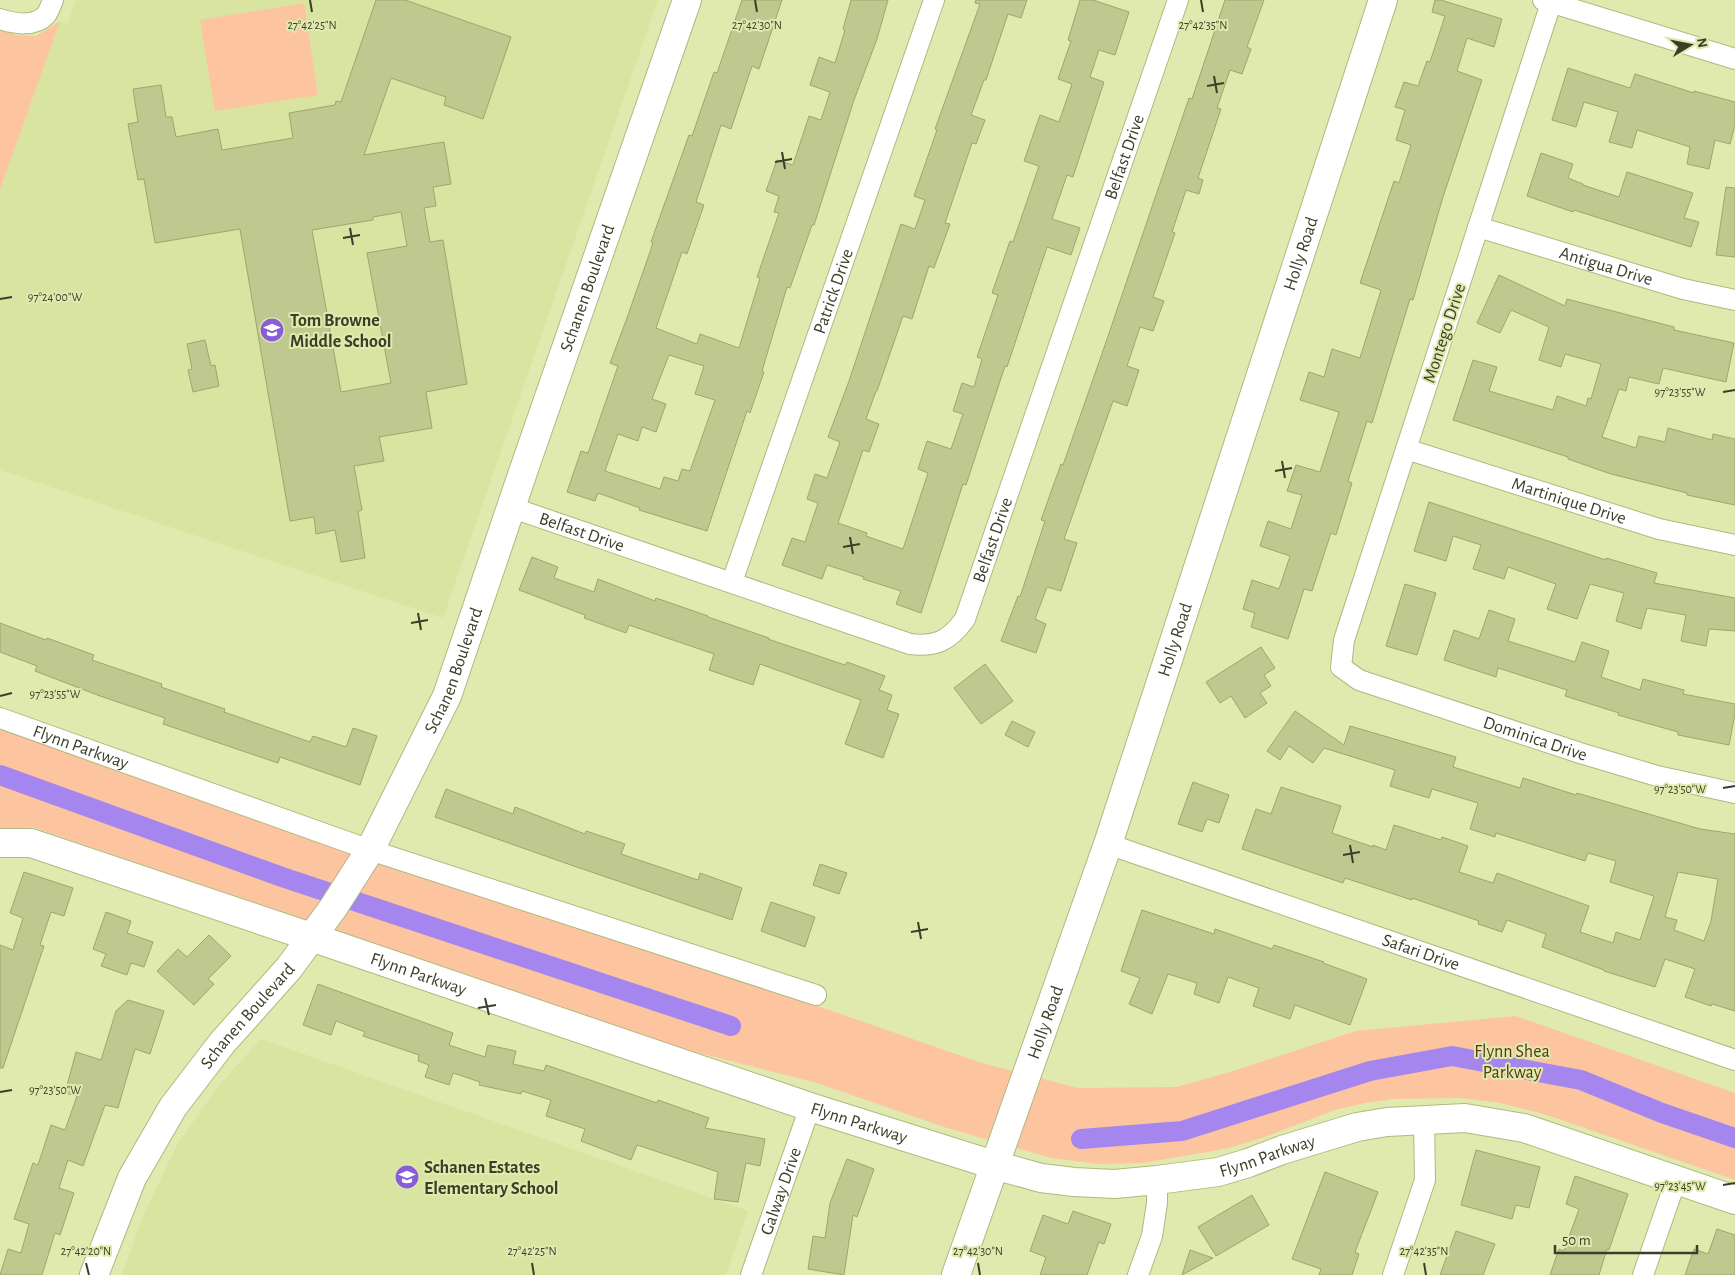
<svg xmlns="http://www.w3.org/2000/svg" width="1735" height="1275" viewBox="0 0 1735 1275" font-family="'Alegreya Sans',sans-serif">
  <rect width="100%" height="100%" fill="#e0eaaf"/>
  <!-- built -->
  <path fill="#d8e4a0" d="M76,0H658L443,618L0,470V190L60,21L67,24Z
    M261,1039L748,1211L726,1275H122L142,1218L178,1143L220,1084Z"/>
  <!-- green -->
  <path fill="#fcc5a0" d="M304,3L318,95L215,111L200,20Z
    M60,21L0,190V30L16,35L36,36Z
    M0,723L982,1063L1078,1088L1176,1087L1230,1072L1356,1031L1516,1016L1735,1093V1180L1544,1114L1500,1103L1461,1098L1394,1099L1365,1103L1335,1110L1265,1137L1229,1148L1144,1163L1099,1164L1051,1158L944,1127L817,1083L645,1039L33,827L6,830L0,833Z"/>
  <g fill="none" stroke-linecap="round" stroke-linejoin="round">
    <!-- canal -->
    <path stroke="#a586ef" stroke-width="20" d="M0,775L282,877L731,1026
      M1081,1139L1182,1131L1370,1071L1452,1056L1581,1080L1662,1113L1735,1138"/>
  </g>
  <!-- building -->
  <path fill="#bfc98f" stroke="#9da66d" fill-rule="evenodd" d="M376,0H405L511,37L483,119L444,105L446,97L391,78L364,155L444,142L451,184L433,187L436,206L424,208L430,242L443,240L467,384L426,392L432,428L379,437L384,461L354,466L362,510L358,511L365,558L341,562L335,530L316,534L314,517L290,521L240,229L155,243L144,179L138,180L128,124L138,122L133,89L161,85L166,117H172L176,137L218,129L222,150L293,138L289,113L335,105L336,101L341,102ZM401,212L407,246L367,253L391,383L341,392L312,230L373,220V217Z
    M742,0H782L759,69L752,66L731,129L721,125L696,202L704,205L687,254L682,252L656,328L697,344L700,334L739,348L760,278L757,277L779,213L774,212L779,196L766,191L777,160L793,165L809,116L821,120L830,92L810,85L819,57L835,63L845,30L843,29L851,0H888L877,39L854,100L814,225H812L790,288L787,287L762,371L764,372L750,413L747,411L707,531L639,510L640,508L598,493L595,501L567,492L581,451L588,453L618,366L610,363L627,318L653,243L651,242L689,135L692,136L714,72L717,73ZM669,355L704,366L695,394L715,400L690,471L682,469L678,481L664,477L660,489L605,471L618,434L638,441L642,427L656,432L666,404L652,399Z
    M976,0H1027L1021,18L1008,14L986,80H984L971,115L985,120L976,144L972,143L945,223L950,224L934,268L929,266L912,319L903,316L877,391H876L866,419L879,424L869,452L863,450L838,523L867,533L866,536L903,549L928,473L918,469L927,441L951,449L963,414L953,411L962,383L974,387L982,359L977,357L998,295L992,293L1010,241L1013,242L1039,166L1024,161L1040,115L1059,122L1072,84L1058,79L1071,41L1068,40L1080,0H1093L1129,12L1115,55L1099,50L1090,77L1104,82L1073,177L1067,175L1052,219L1080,228L1071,255L1047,247L1007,367L1005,366L966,485L963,484L921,613L896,604L901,591L863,579L864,577L827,565L822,579L782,565L792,538L805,542L818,503L807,499L815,474L827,478L840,442L828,437L849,381L901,224L915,229L925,200L914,196L937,130L935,129L980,4L975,3Z
    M1225,0H1264L1247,47L1251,49L1242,74L1230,70L1217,108L1221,109L1198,178L1203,180L1199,194L1186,190L1172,232L1175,233L1153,297L1164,301L1153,331L1140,327L1127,366L1139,370L1127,406L1113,401L1064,539L1077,543L1061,591L1047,587L1035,619L1046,624L1036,653L1001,641L1018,596L1020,597L1045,521L1041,520L1061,464L1063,465L1105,345L1189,98L1192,99Z
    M1435,0H1441L1502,19L1494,47L1467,38L1457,71L1482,80L1443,197L1413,300L1410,299L1372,423L1367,421L1348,481L1352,483L1336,535L1331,533L1312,591L1304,589L1288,639L1251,627L1255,613L1243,609L1252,580L1279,589L1290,556L1260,546L1268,521L1291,529L1302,495L1287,491L1296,465L1320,472L1339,412L1300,400L1309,372L1324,377L1332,349L1360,358L1381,290L1360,283L1394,181L1399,183L1411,145L1396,140L1405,110L1395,107L1404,82L1418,86L1427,61L1430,62L1445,16L1432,12Z
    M1568,68L1630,88L1635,74L1694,93V91L1735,102V125L1730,144L1715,140L1709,169L1687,164L1690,147L1637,130L1632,148L1609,142L1618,112L1584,102L1576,127L1552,120Z
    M1541,153L1573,164L1568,178L1583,184V185L1619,197L1627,172L1693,193L1684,218L1699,222L1691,247L1574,210L1573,212L1527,196Z
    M1726,187L1735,188V257L1716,255Z
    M1499,275L1565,306L1567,299L1674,327V330L1734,343L1726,382L1663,368L1659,384L1629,377L1626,391L1619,389L1602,437L1636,448L1639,436L1665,442L1668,428L1712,440L1713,434L1735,439V505L1687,495V493L1611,474L1568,459V457L1453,420L1473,360L1497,367L1489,391L1553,410L1557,396L1586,406L1588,398L1591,399L1601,364L1565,354L1561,367L1539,360L1549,327L1511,310L1500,333L1477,323Z
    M205,340L211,366L215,365L219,386L193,392L188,370L192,369L187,344Z
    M1429,502L1606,560V558L1657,573L1654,583L1735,598V631L1709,629L1706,646L1681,641L1686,615L1647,608L1641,629L1616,621L1624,593L1590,584L1577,619L1547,609L1556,584L1508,567L1504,579L1473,569L1481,545L1453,536L1446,561L1414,551Z
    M532,557L558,567L554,578L594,592L598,579L655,601L656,598L708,616V617L769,638L768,639L845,665L847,662L885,676L879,690L892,695L887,710L899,714L883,758L845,744L861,700L760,664L753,685L709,670L714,654L629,625L626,633L584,618L585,615L519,590Z
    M1405,584L1436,593L1417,655L1386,646Z
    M1489,610L1515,619L1508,641L1575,662L1582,642L1609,651L1601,677L1640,690L1643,679L1684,690L1683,694L1735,704V714L1729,745L1678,735V732L1618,715L1619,713L1565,696L1567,690L1498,668L1496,677L1444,660L1454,630L1479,639Z
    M0,623L46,640L47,638L94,655L92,660L162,684L161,687L225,709L224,712L310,742L313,736L346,747L353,728L377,736L360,785L280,757L278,763L163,724L165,718L100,696L35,671L37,666L0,652Z
    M1261,647L1275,668L1264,675L1271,686L1260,693L1267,703L1245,718L1231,696L1220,703L1206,682Z
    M985,664L1013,701L981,724L954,688Z
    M1295,711L1344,745L1350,726L1456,757L1453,767L1520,788L1523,778L1576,795L1577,793L1700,829L1735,834V1011L1712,1004L1711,1006L1685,997L1695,969L1665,959L1655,987L1604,971V970L1542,947L1546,934L1507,920L1502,932L1478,924L1479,921L1412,898V900L1345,878L1343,883L1242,849L1256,809L1271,814L1281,787L1341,806L1332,833L1373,847V845L1386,850L1394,825L1441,840L1442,837L1468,846L1459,872L1493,883L1497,873L1589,906L1580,932L1613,943L1616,932L1640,940L1654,896L1610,882L1616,861L1588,853L1585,861L1496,833L1495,837L1470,829L1478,803L1432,789L1429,798L1390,786L1395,770L1324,748L1313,763L1289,746L1280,760L1267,751ZM1678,872L1718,879L1711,921L1704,941L1674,930L1677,920L1665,917Z
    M1012,721L1035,732L1028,747L1005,735Z
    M1193,782L1229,795L1219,823L1207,819L1202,832L1178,824Z
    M446,789L513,814L515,807L585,834L586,831L625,844L621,854L698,880L700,873L742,888L732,920L568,864L435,817Z
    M820,864L847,873L839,894L813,885Z
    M24,872L73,888L64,916L51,912L40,945L44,946L3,1068H0V945L13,950L23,918L10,913Z
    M771,902L815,917L805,947L761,931Z
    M1142,910L1214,934L1215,929L1272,949L1274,945L1324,962L1323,963L1367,979L1350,1025L1295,1005L1290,1019L1253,1006L1259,988L1228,977L1219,1003L1194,994L1197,983L1168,974L1152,1014L1129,1004L1140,978L1121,971Z
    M106,912L131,921L127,933L153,942L144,967L131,963L127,975L101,966L106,954L93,949Z
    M209,935L231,956L208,979L214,984L194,1005L157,971L178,949L187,957Z
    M318,984L453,1033L449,1045L485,1057L488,1045L516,1051L513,1064L544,1071L546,1065L657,1103L658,1100L709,1118L705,1128L765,1139L760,1166L746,1163L738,1202L714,1199L718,1172L637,1145L631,1160L581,1141L585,1129L546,1116L551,1100L522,1091L521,1094L479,1085L480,1082L453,1073L449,1085L425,1077L429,1065L418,1061L419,1055L363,1036L365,1032L336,1021L331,1035L303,1025Z
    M128,1000L164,1011L150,1054L135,1049L118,1108L105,1105L83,1166L68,1160L59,1188L74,1193L60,1235L55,1233L42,1275H0L8,1249L21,1253L29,1224L14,1219L33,1163L38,1165L51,1125L65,1130L77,1096L65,1093L76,1052L101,1060L116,1011Z
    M1476,1150L1540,1167L1529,1208L1516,1205L1512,1219L1461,1205Z
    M847,1159L874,1169L857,1217L853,1215L844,1275L808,1269L813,1236L825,1238L830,1203Z
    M1325,1172L1378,1192L1355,1252L1359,1254L1352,1275H1319L1321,1269L1292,1259Z
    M1575,1176L1628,1194L1609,1250L1607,1249L1599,1275H1550L1559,1249L1564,1251L1579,1209L1566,1204Z
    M1252,1195L1269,1225L1216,1256L1198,1227Z
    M1073,1211L1111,1224L1104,1244L1099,1242L1087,1275H1040L1046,1257L1030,1251L1043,1215L1068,1224Z
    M1717,1229L1735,1235V1275H1685L1694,1249L1708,1254Z
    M1456,1231L1495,1244L1483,1275H1440Z
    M1190,1250L1213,1258L1182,1275Z"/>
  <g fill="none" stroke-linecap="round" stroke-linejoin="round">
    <defs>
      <g id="street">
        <path d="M1543,0L1735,59"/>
        <path id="s1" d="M1552,0L1344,640L1341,667L1359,680L1580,753L1657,776L1735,793"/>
        <path d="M0,19C14,24 35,27 46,15C49,11 51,5 53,0"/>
        <path id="s2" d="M1478,227L1683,289L1735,300"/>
        <path id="s3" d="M1406,449L1659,529L1735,545"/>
        <path id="s4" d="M510,507L910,644C936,647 949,641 965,619L1178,0"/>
        <path id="s5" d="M732,582L934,0"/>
        <path id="s6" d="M0,718L370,850L816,995"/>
        <path id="s7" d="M1108,844L1735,1060"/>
        <path id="s8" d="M751,1275L810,1107"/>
        <path d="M1138,1275L1152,1236L1157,1203V1180"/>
        <path d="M1393,1275L1425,1180L1424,1119"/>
        <path d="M1643,1275L1676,1180"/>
      </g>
      <g id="secondary">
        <path id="s9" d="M0,843H31L311,937L810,1107L994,1165L1041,1178L1074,1182L1115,1184L1157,1180L1218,1172L1248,1163L1282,1150L1357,1127L1387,1122L1465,1118L1524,1128L1735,1200"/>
        <path id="s10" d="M94,1275L132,1178L173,1107L222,1043L289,968L333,908L370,850L447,696L523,472L687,0"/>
        <path id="s11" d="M956,1275L1108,844L1383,0"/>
      </g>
    </defs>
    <!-- street casing -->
    <use href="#street" stroke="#afb97f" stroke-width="22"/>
    <!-- secondary casing -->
    <use href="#secondary" stroke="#afb97f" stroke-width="30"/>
    <!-- street -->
    <use href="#street" stroke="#fff" stroke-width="20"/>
    <!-- secondary -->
    <use href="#secondary" stroke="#fff" stroke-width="28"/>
  </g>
  <!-- ticks -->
  <path fill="none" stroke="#3b3f27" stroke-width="2" d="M310,0L312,12M755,0L757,12M1201,0L1203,12M1214,76L1217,93M1207,86L1224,83M782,152L785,169M775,162L792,159M350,228L353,245M343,238L360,235M0,299L12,297M1723,392L1735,390M1282,461L1285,478M1275,471L1292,468M850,537L853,554M843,547L860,544M418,613L421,630M411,623L428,620M0,696L12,693M1723,788L1735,786M1350,845L1353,863M1343,855L1360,852M918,922L921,939M911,932L928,929M485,998L489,1015M478,1008L496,1005M0,1092L12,1090M1723,1185L1735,1183M86,1263L89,1275M532,1263L534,1275M978,1263L980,1275M1424,1263L1426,1275"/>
  <!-- icons -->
  <defs>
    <symbol id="school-disc" viewBox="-11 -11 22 22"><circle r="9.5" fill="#875dd8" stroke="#e0eaaf"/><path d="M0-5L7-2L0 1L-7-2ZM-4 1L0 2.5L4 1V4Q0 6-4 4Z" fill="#fff"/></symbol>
  </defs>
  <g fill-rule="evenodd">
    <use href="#school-disc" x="258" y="316" width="28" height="28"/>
    <use href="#school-disc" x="393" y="1163" width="28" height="28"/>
  </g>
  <g text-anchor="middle" stroke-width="4" stroke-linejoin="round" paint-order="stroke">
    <!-- street labels -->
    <g font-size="18" fill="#3b3f27" stroke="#e0eaaf">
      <text dy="6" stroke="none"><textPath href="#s4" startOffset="976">Belfast Drive</textPath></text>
      <text dy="6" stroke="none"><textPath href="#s11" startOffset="1078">Holly Road</textPath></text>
      <text dy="6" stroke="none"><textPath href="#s2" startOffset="134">Antigua Drive</textPath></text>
      <text dy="6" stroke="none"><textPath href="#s10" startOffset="1114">Schanen Boulevard</textPath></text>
      <text dy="6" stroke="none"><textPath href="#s5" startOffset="308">Patrick Drive</textPath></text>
      <text transform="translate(1444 333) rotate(-72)" y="6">Montego Drive</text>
      <text dy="6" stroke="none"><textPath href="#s3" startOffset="171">Martinique Drive</textPath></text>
      <text dy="6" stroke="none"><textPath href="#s4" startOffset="76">Belfast Drive</textPath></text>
      <text dy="6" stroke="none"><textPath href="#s4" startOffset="571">Belfast Drive</textPath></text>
      <text dy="6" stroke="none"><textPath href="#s11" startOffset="672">Holly Road</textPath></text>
      <text dy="6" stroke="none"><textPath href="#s10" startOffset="709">Schanen Boulevard</textPath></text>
      <text dy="6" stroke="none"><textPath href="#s1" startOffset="908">Dominica Drive</textPath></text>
      <text dy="6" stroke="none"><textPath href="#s6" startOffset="86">Flynn Parkway</textPath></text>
      <text dy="6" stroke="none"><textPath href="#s7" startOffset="331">Safari Drive</textPath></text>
      <text dy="6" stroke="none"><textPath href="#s9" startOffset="440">Flynn Parkway</textPath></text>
      <text dy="6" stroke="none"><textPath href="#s10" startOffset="304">Schanen Boulevard</textPath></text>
      <text dy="6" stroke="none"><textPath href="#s11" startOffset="268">Holly Road</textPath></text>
      <text dy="6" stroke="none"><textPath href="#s9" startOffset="905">Flynn Parkway</textPath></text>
      <text dy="6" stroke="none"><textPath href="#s9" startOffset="1325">Flynn Parkway</textPath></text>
      <text dy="6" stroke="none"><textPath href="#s8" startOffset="89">Galway Drive</textPath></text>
    </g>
    <!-- poi labels -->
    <g font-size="18" font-weight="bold" fill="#3b3f27" stroke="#e0eaaf" text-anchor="start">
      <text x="290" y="326">Tom Browne<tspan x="290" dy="21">Middle School</tspan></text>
      <text x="424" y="1173">Schanen Estates<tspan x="424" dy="21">Elementary School</tspan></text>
    </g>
    <!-- park labels -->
    <g font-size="18" fill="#5c3414" stroke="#e0eaaf">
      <text x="1512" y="1057">Flynn Shea<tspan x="1512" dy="21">Parkway</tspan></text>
    </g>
  </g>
  <g font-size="12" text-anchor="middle" fill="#3b3f27" stroke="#e0eaaf" stroke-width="4" stroke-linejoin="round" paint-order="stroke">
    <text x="312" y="29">27°42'25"N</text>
    <text x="757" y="29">27°42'30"N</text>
    <text x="1203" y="29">27°42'35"N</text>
    <text x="55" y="301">97°24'00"W</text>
    <text x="1680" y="396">97°23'55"W</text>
    <text x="55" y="698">97°23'55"W</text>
    <text x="1680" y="793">97°23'50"W</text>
    <text x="55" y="1094">97°23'50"W</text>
    <text x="1680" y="1190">97°23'45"W</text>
    <text x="86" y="1255">27°42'20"N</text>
    <text x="532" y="1255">27°42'25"N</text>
    <text x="978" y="1255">27°42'30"N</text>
    <text x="1424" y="1255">27°42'35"N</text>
  </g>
  <!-- north arrow -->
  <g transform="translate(1690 45) rotate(80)" stroke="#e0eaaf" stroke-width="4" paint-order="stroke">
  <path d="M0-4L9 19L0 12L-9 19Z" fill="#3b3f27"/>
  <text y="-8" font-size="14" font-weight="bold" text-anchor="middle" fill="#3b3f27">N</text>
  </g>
  <!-- scale -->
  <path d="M1555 1245v8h142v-8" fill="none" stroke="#3b3f27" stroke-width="2.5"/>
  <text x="1562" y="1245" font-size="15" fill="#3b3f27" stroke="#e0eaaf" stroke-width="4" paint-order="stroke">50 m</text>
</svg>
